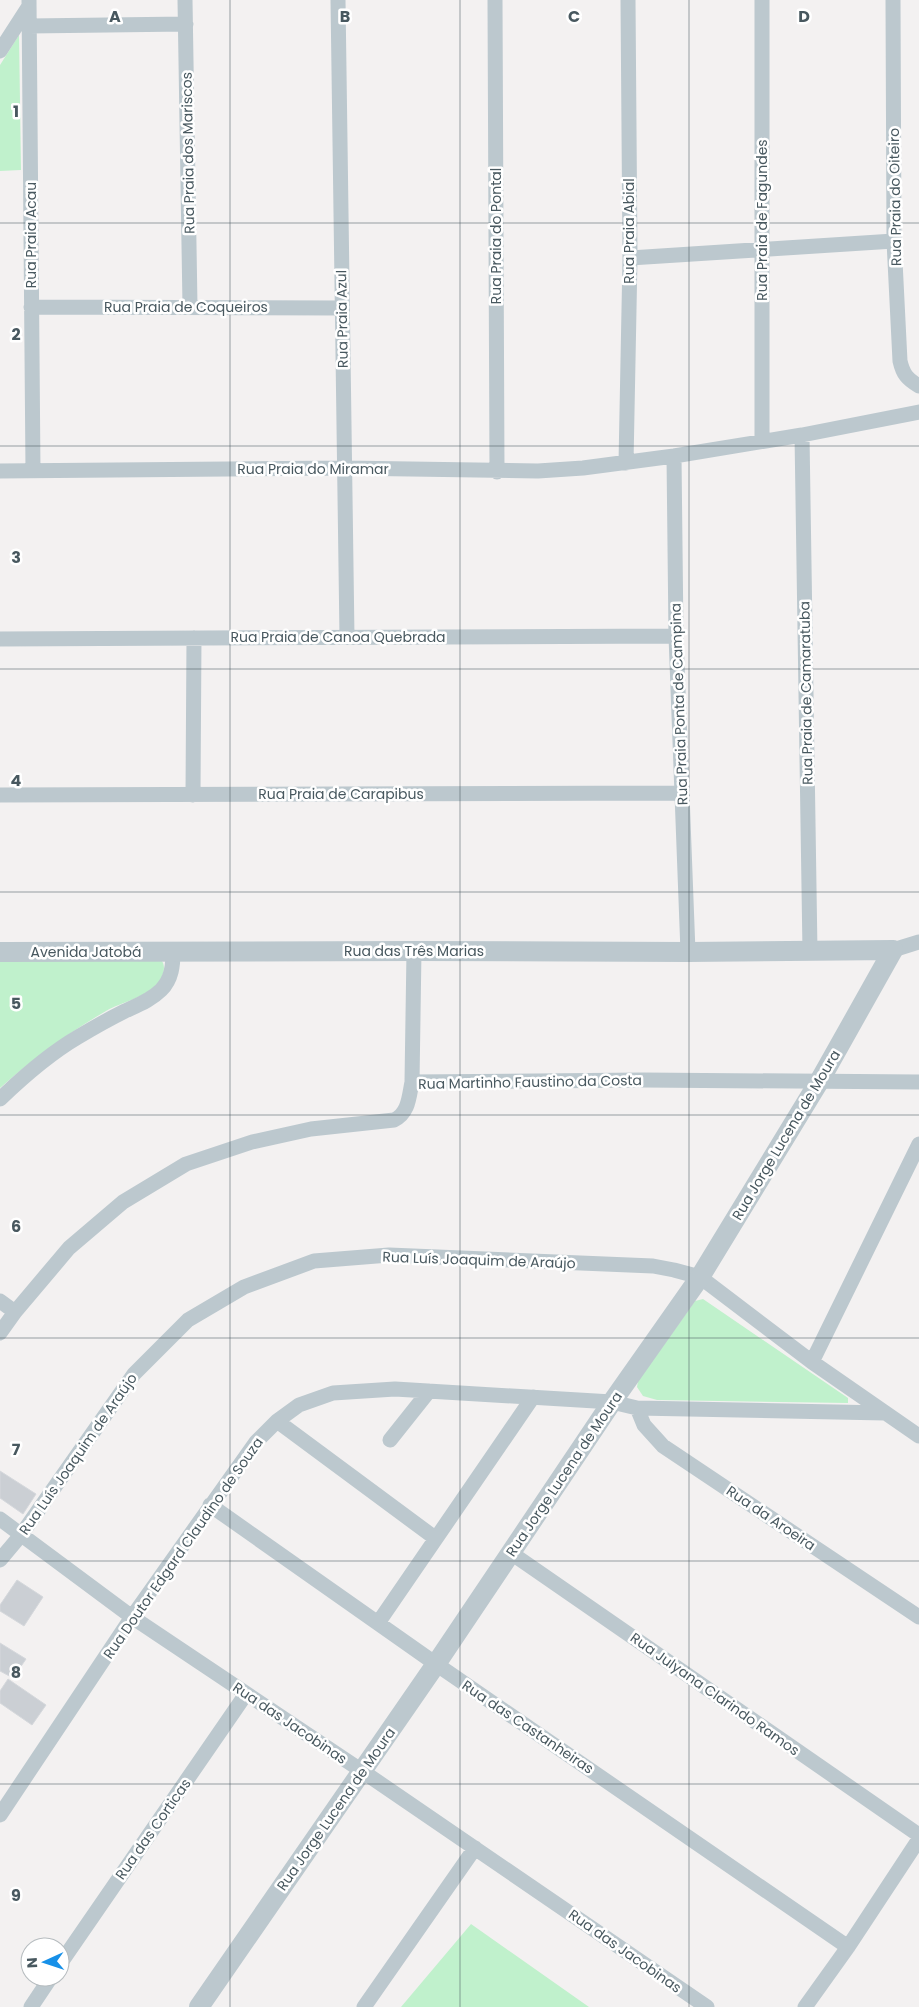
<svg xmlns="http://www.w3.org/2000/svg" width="919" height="2007" viewBox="0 0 919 2007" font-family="Poppins,sans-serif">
  <rect width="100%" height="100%" fill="#f3f1f1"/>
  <!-- green -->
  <path fill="#c0f1cc" d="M19,35L21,170L0,171V65Z
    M0,960H161C167,966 163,978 157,984C144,998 122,1002 106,1011C68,1033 33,1059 0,1088Z
    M703,1299L848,1398V1403L657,1400L643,1396L637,1387L638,1381L695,1301Z
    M471,1924L589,2007H401Z"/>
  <!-- building -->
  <path fill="#cbcfd4" stroke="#d5d8dc" d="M0,1471L36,1494L23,1514L0,1498Z
    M17,1580L43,1597L24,1626L0,1611V1605Z
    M0,1643L26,1659L13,1678L0,1671Z
    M8,1679L46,1705L32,1725L0,1703V1691Z"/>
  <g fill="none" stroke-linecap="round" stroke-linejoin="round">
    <!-- minor -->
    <path stroke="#bcc8ce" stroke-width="15" d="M29,0L33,471
      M185,0L190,306
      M338,0L347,637
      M495,0L497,472
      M893,0L894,241L900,361C903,374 907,379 919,386
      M29,26L186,24
      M0,51L29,6
      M630,258L894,241
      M31,307L342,308
      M802,435L810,952
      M762,441V0
      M674,456L676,636L688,952
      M626,463L630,258L628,0
      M0,471L344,468L538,471L583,468L674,456L802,435L919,412
      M0,639L676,636
      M0,795L682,793
      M193,795L194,638
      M893,950L919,942
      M412,1082L414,951
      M0,1099C24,1076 49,1054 78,1037C93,1028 109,1019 125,1011C138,1005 151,1000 161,990C172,979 173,965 173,951
      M0,1301L15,1312
      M0,1333L15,1312L69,1248L123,1202L186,1164L252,1142L311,1129L394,1120C409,1113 409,1096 412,1082L643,1080L919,1082
      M812,1362L919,1144
      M637,1408L644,1425L663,1446L919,1617
      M277,1421L435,1538
      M390,1440L429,1391
      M210,1505L436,1664L848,1947
      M0,1519L132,1617L362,1771L707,2007
      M511,1553L919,1835
      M0,1560L21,1535L134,1374L188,1320L244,1287L314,1261L389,1255L653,1266L674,1270L700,1277L812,1362L919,1436
      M378,1623L533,1397
      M0,1815L132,1617L256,1442L277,1421L299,1405L333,1393L395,1389L612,1402L637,1408L885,1413
      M60,1964L246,1694
      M31,2007L51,1977
      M364,2007L475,1848
      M805,2007L848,1947L919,1839"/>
    <!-- tertiary -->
    <path stroke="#bcc8ce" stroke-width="20" d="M0,952L414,951L688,952L893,950
      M199,2007L436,1664L612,1402L700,1277L820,1080L893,950"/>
  </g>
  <!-- grid -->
  <path fill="none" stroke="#48585f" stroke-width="1" stroke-opacity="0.55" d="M230,0V2007M460,0V2007M689,0V2007M0,223H919M0,446H919M0,669H919M0,892H919M0,1115H919M0,1338H919M0,1561H919M0,1784H919"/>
  <g text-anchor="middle" stroke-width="5" stroke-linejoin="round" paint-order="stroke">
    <!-- street labels -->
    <g font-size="14" fill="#48585f" stroke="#fff">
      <text transform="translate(188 153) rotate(-91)" y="5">Rua Praia dos Mariscos</text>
      <text transform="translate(895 197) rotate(-91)" y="5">Rua Praia do Oiteiro</text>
      <text transform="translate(762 220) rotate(-90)" y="5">Rua Praia de Fagundes</text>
      <text transform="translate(629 231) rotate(-90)" y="5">Rua Praia Abial</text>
      <text transform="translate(31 235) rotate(-90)" y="5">Rua Praia Acau</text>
      <text transform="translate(496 236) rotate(-90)" y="5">Rua Praia do Pontal</text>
      <text x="186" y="312">Rua Praia de Coqueiros</text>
      <text transform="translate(342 319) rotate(-91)" y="5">Rua Praia Azul</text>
      <text x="313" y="474">Rua Praia do Miramar</text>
      <text x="338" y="642">Rua Praia de Canoa Quebrada</text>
      <text transform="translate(806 693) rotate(-91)" y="5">Rua Praia de Camaratuba</text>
      <text transform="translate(679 704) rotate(-92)" y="5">Rua Praia Ponta de Campina</text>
      <text x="341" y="799">Rua Praia de Carapibus</text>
      <text x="414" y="956">Rua das Três Marias</text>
      <text x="86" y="957">Avenida Jatobá</text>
      <text transform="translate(530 1082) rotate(-1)" y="5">Rua Martinho Faustino da Costa</text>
      <text transform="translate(786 1135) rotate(-59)" y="5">Rua Jorge Lucena de Moura</text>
      <text transform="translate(479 1260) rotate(2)" y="5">Rua Luís Joaquim de Araújo</text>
      <text transform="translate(78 1454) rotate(-55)" y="5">Rua Luís Joaquim de Araújo</text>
      <text transform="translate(564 1474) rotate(-56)" y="5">Rua Jorge Lucena de Moura</text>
      <text transform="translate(771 1518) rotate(34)" y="5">Rua da Aroeira</text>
      <text transform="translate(183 1548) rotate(-55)" y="5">Rua Doutor Edgard Claudino de Souza</text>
      <text transform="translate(715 1694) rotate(35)" y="5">Rua Julyana Clarindo Ramos</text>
      <text transform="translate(290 1723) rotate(34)" y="5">Rua das Jacobinas</text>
      <text transform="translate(528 1727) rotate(34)" y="5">Rua das Castanheiras</text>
      <text transform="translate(336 1809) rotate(-55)" y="5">Rua Jorge Lucena de Moura</text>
      <text transform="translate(153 1829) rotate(-55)" y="5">Rua das Corticas</text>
      <text transform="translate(625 1951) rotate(35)" y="5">Rua das Jacobinas</text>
    </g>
  </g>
  <g font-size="16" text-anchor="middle" font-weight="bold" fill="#48585f" stroke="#fff" stroke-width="5" stroke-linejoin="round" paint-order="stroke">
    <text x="115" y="22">A</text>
    <text x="345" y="22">B</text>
    <text x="574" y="22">C</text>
    <text x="804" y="22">D</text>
    <text x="16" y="117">1</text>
    <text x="16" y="340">2</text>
    <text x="16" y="563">3</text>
    <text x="16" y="786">4</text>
    <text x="16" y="1009">5</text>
    <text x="16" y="1232">6</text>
    <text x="16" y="1455">7</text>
    <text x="16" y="1678">8</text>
    <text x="16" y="1901">9</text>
  </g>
  <!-- north arrow -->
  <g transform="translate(45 1962) rotate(267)"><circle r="24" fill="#ffffff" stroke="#b6bcbf"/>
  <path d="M0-4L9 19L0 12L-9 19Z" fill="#1790e8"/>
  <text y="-8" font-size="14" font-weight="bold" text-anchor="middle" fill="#48585f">N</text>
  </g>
</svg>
